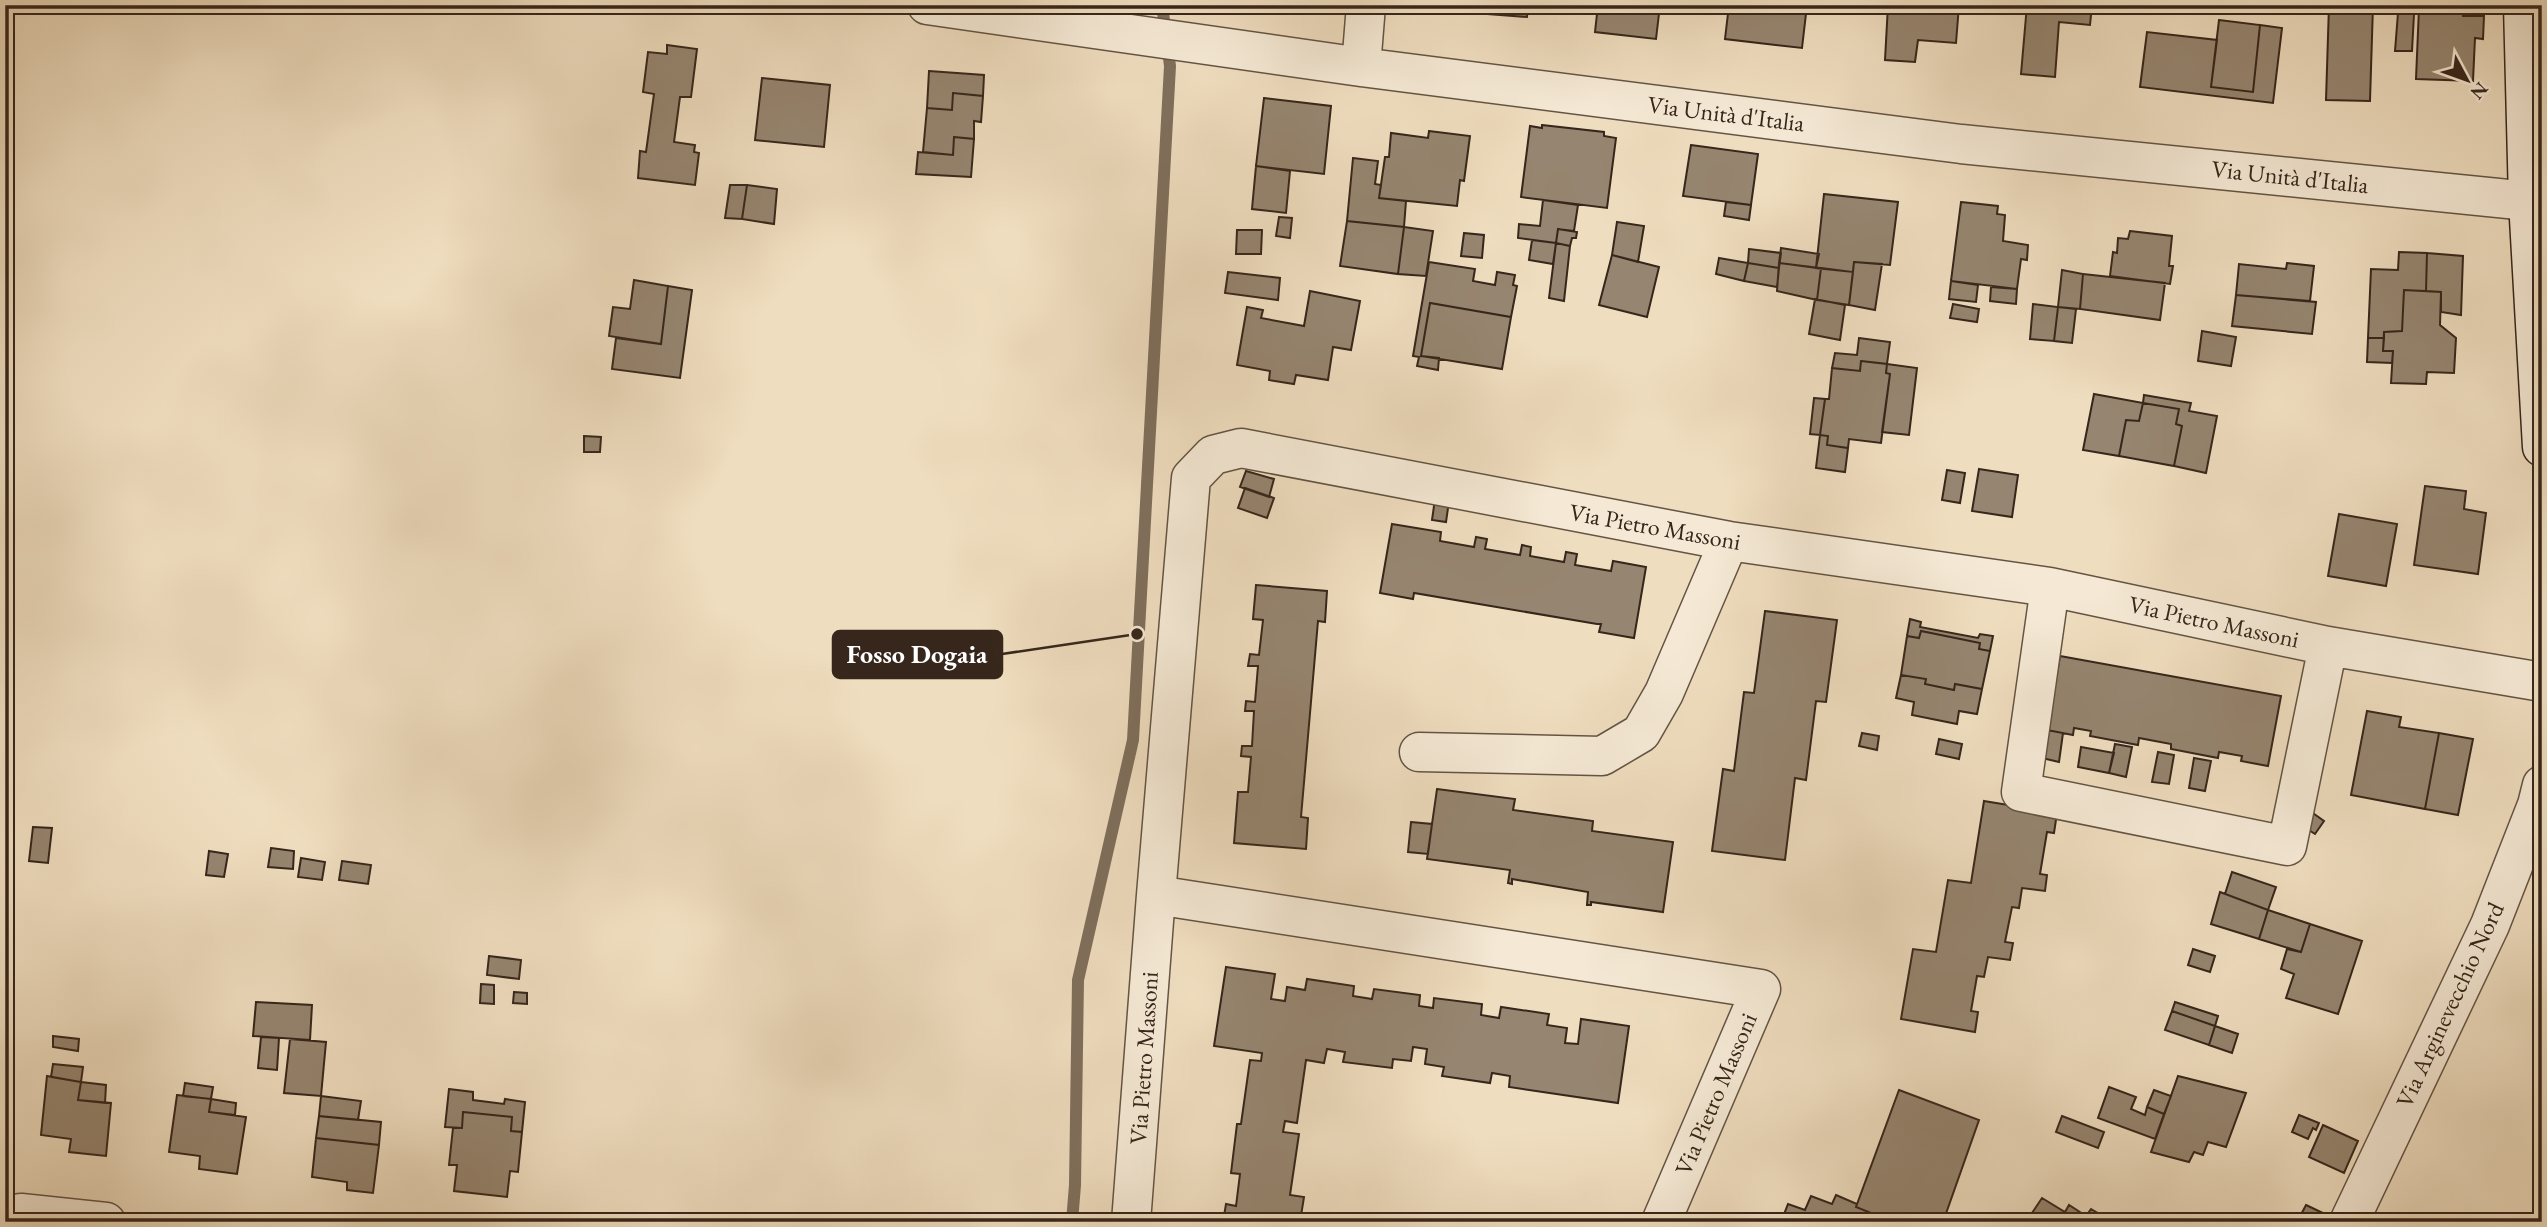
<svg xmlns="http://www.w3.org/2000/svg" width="2547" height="1227" viewBox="0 0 2547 1227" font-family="'EB Garamond',serif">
  <rect width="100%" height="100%" fill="#efddbf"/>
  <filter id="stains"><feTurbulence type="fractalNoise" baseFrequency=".00286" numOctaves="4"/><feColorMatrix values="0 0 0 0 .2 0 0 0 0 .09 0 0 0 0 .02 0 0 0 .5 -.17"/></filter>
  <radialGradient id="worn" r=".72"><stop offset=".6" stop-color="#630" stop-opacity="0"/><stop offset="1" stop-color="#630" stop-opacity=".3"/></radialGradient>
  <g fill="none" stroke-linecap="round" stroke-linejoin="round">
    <!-- stream -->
    <path stroke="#7f6f5c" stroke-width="12" d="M1072,1222L1075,1185L1078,980L1133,740L1170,66L1162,5"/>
  </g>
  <!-- building -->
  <path fill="#968570" stroke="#36261b" stroke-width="2" d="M1447,5H1489L1488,14L1446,12Z
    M1489,5H1528L1527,17L1488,14Z
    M1598,5H1660L1656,39L1595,32Z
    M1729,5H1807L1802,48L1725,39Z
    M1888,5H1959L1956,43L1918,40L1915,62L1885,60Z
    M2027,5H2092L2090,25L2059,22L2055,77L2021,74Z
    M2329,5H2373L2370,101L2326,100Z
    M2419,8L2463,9V16H2484L2483,39L2475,38L2473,81L2416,79Z
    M2398,13L2414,14L2412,51H2395Z
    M2219,20L2260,25L2253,92L2211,87Z
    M2260,25L2282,28L2273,103L2140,87L2147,32L2217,40L2211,87L2253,92Z
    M667,45L697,49L691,97H680L674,142L695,145L694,152L699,153L695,185L638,178L640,151L646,152L654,94L643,92L648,52L667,54Z
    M929,71L984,75L983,96L953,93L952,110L927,108Z
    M762,78L830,85L824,147L755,140Z
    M953,93L983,96L981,122L974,121V139L954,137L953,155L923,152L927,108L952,110Z
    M1264,98L1331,106L1324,174L1256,166Z
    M1542,125L1604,132V136L1616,138L1607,208L1521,197L1530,126L1542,128Z
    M1429,131L1470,136L1464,181L1460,180L1457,206L1379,198L1385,157H1389L1391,133L1428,138Z
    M954,137L974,139L971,177L916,174L918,152L953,155Z
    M1691,145L1758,154L1751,205L1683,196Z
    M1353,158L1378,161L1375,184L1381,185L1379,198L1406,201L1404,227L1347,221Z
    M1256,166L1290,171L1286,213L1252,209Z
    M730,185H747L742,219L725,218Z
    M747,185L777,189L774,224L742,219Z
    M1824,194L1898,202L1890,265L1854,262L1853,272L1816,268Z
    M1543,200L1578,205L1574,231L1558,229L1556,243L1518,238L1519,224L1540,226Z
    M1726,202L1751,205L1749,220L1724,216Z
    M1961,202L1998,206L1997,214L2005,215L2003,241L2028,245L2027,260L2021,259L2017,289L1951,281Z
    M1279,217L1292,218L1290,238L1276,236Z
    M1347,221L1404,227L1398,274L1340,266Z
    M1617,222L1644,226L1638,262L1612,255Z
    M1404,227L1433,231L1426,276L1398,274Z
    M1558,229L1577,232L1576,238H1572L1570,246L1556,243Z
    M1237,230H1262L1261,254H1236Z
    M2130,231L2172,236L2169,266H2173L2170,284L2110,276L2113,252L2117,253L2118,238L2128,239Z
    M1464,233L1484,235L1482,258L1461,256Z
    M1532,240L1556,243L1553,264L1529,260Z
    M1556,243L1570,246L1564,301L1549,298Z
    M1781,248L1819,254L1816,268L1779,263Z
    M1749,249L1781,253L1779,268L1748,263Z
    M2399,252L2427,253L2426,291L2404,290L2402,331L2384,332V338H2368L2371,269L2398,270Z
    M2427,253L2463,256L2461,315L2441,312V292L2426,291Z
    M1612,255L1659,267L1647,317L1599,305Z
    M1719,258L1748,263L1744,281L1716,274Z
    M1429,262L1475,269L1473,281L1495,285L1497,272L1515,275L1513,285L1517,286L1511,317L1430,303L1421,356L1439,358L1438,370L1417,366L1419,357L1413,356Z
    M1854,262L1882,264L1875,310L1849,305Z
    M1748,263L1779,268L1777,287L1744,281Z
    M1779,263L1821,268L1817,300L1777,291Z
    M2287,263L2314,266L2310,301L2236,295L2239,264L2286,269Z
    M1821,268L1853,272L1849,305L1817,300Z
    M2062,270L2083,274L2080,309L2058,307Z
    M1228,272L1280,278L1278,300L1225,293Z
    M2083,274L2165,283L2160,320L2080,309Z
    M634,280L668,286L661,344L609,336L613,307L630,309Z
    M1951,281L1978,285L1976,302L1949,299Z
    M668,286L692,290L680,378L612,369L616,338L661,344Z
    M1991,287L2017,289L2016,304L1990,301Z
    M2404,290L2441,292L2440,325L2456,338L2454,373L2427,372L2426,384L2391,383L2393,351H2383L2384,332L2402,331Z
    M1310,291L1360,301L1351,350L1333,347L1328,380L1296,375L1294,384L1269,380L1270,371L1237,365L1247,307L1263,310L1261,318L1304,326Z
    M2236,295L2316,302L2312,334L2232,326Z
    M1815,299L1845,305L1840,340L1809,334Z
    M1430,303L1511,317L1502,369L1421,356Z
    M1953,304L1979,309L1977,322L1950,318Z
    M2033,304L2058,307L2054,341L2030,339Z
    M2058,307L2076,309L2072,343L2054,341Z
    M2202,331L2236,337L2231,366L2198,361Z
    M1859,338L1890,342L1887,364L1861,361L1860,371L1832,368L1835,353L1857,355Z
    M2368,338H2384L2383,351H2393L2392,363L2367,362Z
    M1861,361L1887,364L1886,373L1890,374L1881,443L1849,439L1848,448L1827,445L1828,436L1820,435L1825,399H1829L1832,368L1860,371Z
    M1887,364L1917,368L1909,435L1882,432L1890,374L1886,373Z
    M2094,394L2143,403L2139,421L2126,420L2119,456L2083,450Z
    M2144,395L2191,403L2189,411L2217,416L2206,473L2174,466L2182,426L2176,424L2179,409L2143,403Z
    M1814,398L1825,399L1820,435L1810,434Z
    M2143,403L2179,409L2176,424L2182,426L2174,466L2119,456L2126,420L2139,421Z
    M1820,435L1828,436L1827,445L1848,448L1845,472L1816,468Z
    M584,436L601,437L600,452H584Z
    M1979,469L2018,475L2012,517L1972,511Z
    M1947,470L1965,473L1960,503L1942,500Z
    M1246,471L1274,479L1269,497L1240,487Z
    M2425,486L2466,491L2464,509L2486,513L2478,574L2414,565Z
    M1245,488L1274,498L1267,518L1238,508Z
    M1435,499L1449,501L1446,522L1432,520Z
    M2339,514L2397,524L2386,586L2328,576Z
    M1392,524L1441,532L1440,541L1474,547L1476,537L1487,539L1485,549L1520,555L1522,545L1531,547L1530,556L1564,562L1566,552L1577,554L1575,565L1611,571L1613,561L1646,567L1634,638L1599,632L1601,624H1597L1414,593L1413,599L1380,593Z
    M1256,585L1327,591L1325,622L1318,621L1301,817L1308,818L1306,849L1234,843L1238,792H1248L1251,757L1241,756L1242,746H1252L1254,711H1245L1246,701L1255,702L1258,666H1248L1250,654L1259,655L1263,620L1253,619Z
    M1765,611L1837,620L1826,702L1816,701L1806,780L1795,778L1785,860L1712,851L1723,769L1734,771L1744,692L1754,693Z
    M1910,619L1921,622L1920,627L1978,638L1980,634L1993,636L1990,651L1979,649L1980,643L1921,631L1919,638L1907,636Z
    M1921,631L1980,643L1979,649L1990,651L1982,689L1955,684L1954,690L1925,684L1926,679L1901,675L1907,636L1919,638Z
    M2060,656L2281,696L2268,766L2241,761L2242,756L2219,752L2218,758L2171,749V744L2139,738L2138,745L2090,736L2091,731L2074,728L2073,735L2047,730Z
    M1901,675L1926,679L1925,684L1954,690L1955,684L1982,689L1977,714L1959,711L1957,724L1912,715L1914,702L1896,698Z
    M2367,711L2401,717L2399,727L2439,733L2425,809L2351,795Z
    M2047,730L2063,733L2059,762L2042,758Z
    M1862,733L1879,736L1877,750L1859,746Z
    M2439,733L2473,739L2458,815L2425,809Z
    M1939,739L1962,744L1959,759L1936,754Z
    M2115,744L2132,747L2126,777L2109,773Z
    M2081,747L2114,753L2109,773L2078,767Z
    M2158,752L2174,755L2169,784L2152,782Z
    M2194,758L2211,761L2205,791L2189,788Z
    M1437,789L1515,799L1513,810L1593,821L1592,831L1673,842L1663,912L1591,902V905H1587L1588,892L1512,879V884L1508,883L1510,870L1427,859Z
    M1984,801L2057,813L2054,833L2047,832L2040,874L2047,875L2045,891L2022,888L2019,908L2012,907L2005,942L2013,943L2010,960L1988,957L1984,977L1977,976L1971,1011L1978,1012L1975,1032L1901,1019L1913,949L1936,952L1948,880L1971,883Z
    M2310,811L2324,821L2315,834L2301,825Z
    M1411,822L1432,824L1428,854L1408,852Z
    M33,827L52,828L48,863L29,861Z
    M271,848L294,851L293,869L268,867Z
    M209,851L228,854L224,877L206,875Z
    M301,858L325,862L322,880L298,877Z
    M342,861L371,865L368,884L339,880Z
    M2232,872L2276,887L2268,910L2225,894Z
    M2220,892L2268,910L2259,939L2211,924Z
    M2268,910L2310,924L2301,952L2259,939Z
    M2310,924L2362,941L2338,1014L2286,998L2294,974L2281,969L2287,949L2301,952Z
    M2193,949L2215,956L2210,972L2188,965Z
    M489,956L521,960L519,979L487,975Z
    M1226,967L1275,974L1271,999L1285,1001L1287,987L1305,990L1307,979L1354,986L1353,996L1372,999L1374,989L1420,995L1419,1006L1433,1008L1434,998L1482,1004L1481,1015L1499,1018L1501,1007L1549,1014L1547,1025L1567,1028L1565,1043L1578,1044L1581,1019L1629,1026L1618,1103L1509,1087L1510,1076L1492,1073L1490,1083L1442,1076L1444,1067L1425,1064L1427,1049L1413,1047L1411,1061L1393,1059L1392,1068L1343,1062L1345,1052L1327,1049L1324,1063L1306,1060L1297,1123L1285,1121L1283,1132L1299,1134L1290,1195L1304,1197L1300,1222H1223L1226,1204L1236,1206L1240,1174L1231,1173L1237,1124H1241L1250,1060L1261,1061L1262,1053L1214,1046Z
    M481,984L494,985V1004L480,1003Z
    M514,992L527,993V1004L513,1003Z
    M256,1002L312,1005L310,1040L253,1036Z
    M2175,1002L2218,1016L2215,1026L2172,1011Z
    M2172,1011L2215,1026L2209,1045L2165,1030Z
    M2215,1026L2238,1034L2232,1053L2209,1045Z
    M53,1036L79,1039L78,1051L53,1047Z
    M261,1037L279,1038L277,1070L258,1068Z
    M290,1039L326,1042L321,1096L284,1093Z
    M53,1064L83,1067L81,1082L51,1077Z
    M47,1076L81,1082L78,1100L111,1103L106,1156L69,1152L71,1139L41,1135Z
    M2178,1076L2246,1093L2226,1147L2208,1142L2203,1155L2194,1152L2189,1162L2151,1152Z
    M81,1082L106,1085L105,1103L78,1100Z
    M185,1083L213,1087L211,1099L183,1096Z
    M2109,1087L2136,1097L2131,1109L2145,1115L2147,1107L2164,1114L2155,1139L2098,1118Z
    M449,1089L473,1092V1100L504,1104L505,1099L525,1102L522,1132L511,1131L512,1117L463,1112L462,1128L445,1127Z
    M1899,1090L1979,1120L1943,1222H1893L1856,1207Z
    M2154,1090L2171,1096L2164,1114L2147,1107Z
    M177,1095L211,1099L209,1112L246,1117L237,1174L199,1169L200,1156L169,1152Z
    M321,1096L361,1101L358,1120L319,1116Z
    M211,1099L236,1103L235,1115L209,1112Z
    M463,1112L512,1117L511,1131L522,1132L518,1172L510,1171L507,1197L454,1191L457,1165H449L453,1128H462Z
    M2299,1115L2319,1123L2316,1130L2313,1128L2308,1139L2292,1132Z
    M319,1116L381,1122L379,1145L316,1138Z
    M2062,1116L2104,1132L2098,1148L2056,1132Z
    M2323,1125L2358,1141L2344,1173L2309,1157Z
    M316,1138L379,1145L373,1193L347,1190V1182L312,1177Z
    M1836,1195L1857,1204L1856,1207L1893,1222H1781L1788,1204L1805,1210L1811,1196L1832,1204Z
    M2042,1198L2065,1212L2069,1205L2086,1216L2091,1209L2113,1222H2026Z
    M2306,1205L2325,1214L2321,1222H2297Z"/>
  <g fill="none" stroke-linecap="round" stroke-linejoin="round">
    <defs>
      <path id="street" d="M927,5L1361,67L1961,144L2528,201
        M1361,67L1366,5
        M2050,587L2021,792L2287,846L2328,646
        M1419,752L1602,756L1641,733L1664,693L1729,541
        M1156,895L1761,989L1661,1222
        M5,1216L21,1213L106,1222
        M1131,1222L1156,895L1191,478L1213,455L1241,448L1729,541L2050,587L2328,646L2542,682
        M2349,1222L2490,925L2537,805L2542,785"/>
      <path id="secondary" d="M2523,5L2528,201L2542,447"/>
    </defs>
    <!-- street casing -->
    <use href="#street" stroke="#645444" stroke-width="41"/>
    <!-- secondary casing -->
    <use href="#secondary" stroke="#36261b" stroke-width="41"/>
    <!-- street -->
    <use href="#street" stroke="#f5e9d5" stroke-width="38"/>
    <!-- secondary -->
    <use href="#secondary" stroke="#f5e9d5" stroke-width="38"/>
  </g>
  <g text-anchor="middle" stroke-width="5" stroke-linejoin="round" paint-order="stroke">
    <!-- street labels -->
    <g font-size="24" fill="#36261b" stroke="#f5e9d5">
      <text transform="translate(1726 114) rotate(7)" y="8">Via Unità d'Italia</text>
      <text transform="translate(2290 177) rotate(6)" y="8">Via Unità d'Italia</text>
      <text transform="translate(1655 527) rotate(10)" y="8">Via Pietro Massoni</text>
      <text transform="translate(2214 622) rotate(12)" y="8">Via Pietro Massoni</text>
      <text transform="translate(2450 1005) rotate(-65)" y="8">Via Arginevecchio Nord</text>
      <text transform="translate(1144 1058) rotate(-86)" y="8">Via Pietro Massoni</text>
      <text transform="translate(1716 1094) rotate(-67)" y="8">Via Pietro Massoni</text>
    </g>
  </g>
  <!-- callouts -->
  <path fill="none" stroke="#36261b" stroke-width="2.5" d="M1137 634L1002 654"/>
  <circle fill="#36261b" stroke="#f5e9d5" stroke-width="2.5" cx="1137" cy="634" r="7"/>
  <rect fill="#36261b" stroke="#36261b" stroke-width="2.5" x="833" y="631" width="169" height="47" rx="7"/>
  <g font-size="26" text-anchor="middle" font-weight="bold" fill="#fff">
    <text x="917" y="663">Fosso Dogaia</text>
  </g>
  <!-- margin -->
  <rect width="2547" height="1227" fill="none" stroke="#efddbf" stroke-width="28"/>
  <rect x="7" y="7" width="2533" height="1213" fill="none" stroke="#36261b" stroke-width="3.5"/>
  <rect x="14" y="14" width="2519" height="1199" fill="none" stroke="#36261b" stroke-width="2"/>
  <!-- north arrow -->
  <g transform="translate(2467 80) rotate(131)" stroke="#f5e9d5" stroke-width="5" paint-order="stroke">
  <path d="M0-5L12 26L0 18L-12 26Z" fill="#36261b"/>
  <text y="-10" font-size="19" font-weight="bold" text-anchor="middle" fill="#36261b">N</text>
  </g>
  <rect width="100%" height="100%" filter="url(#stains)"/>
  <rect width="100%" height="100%" fill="url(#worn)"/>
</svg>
